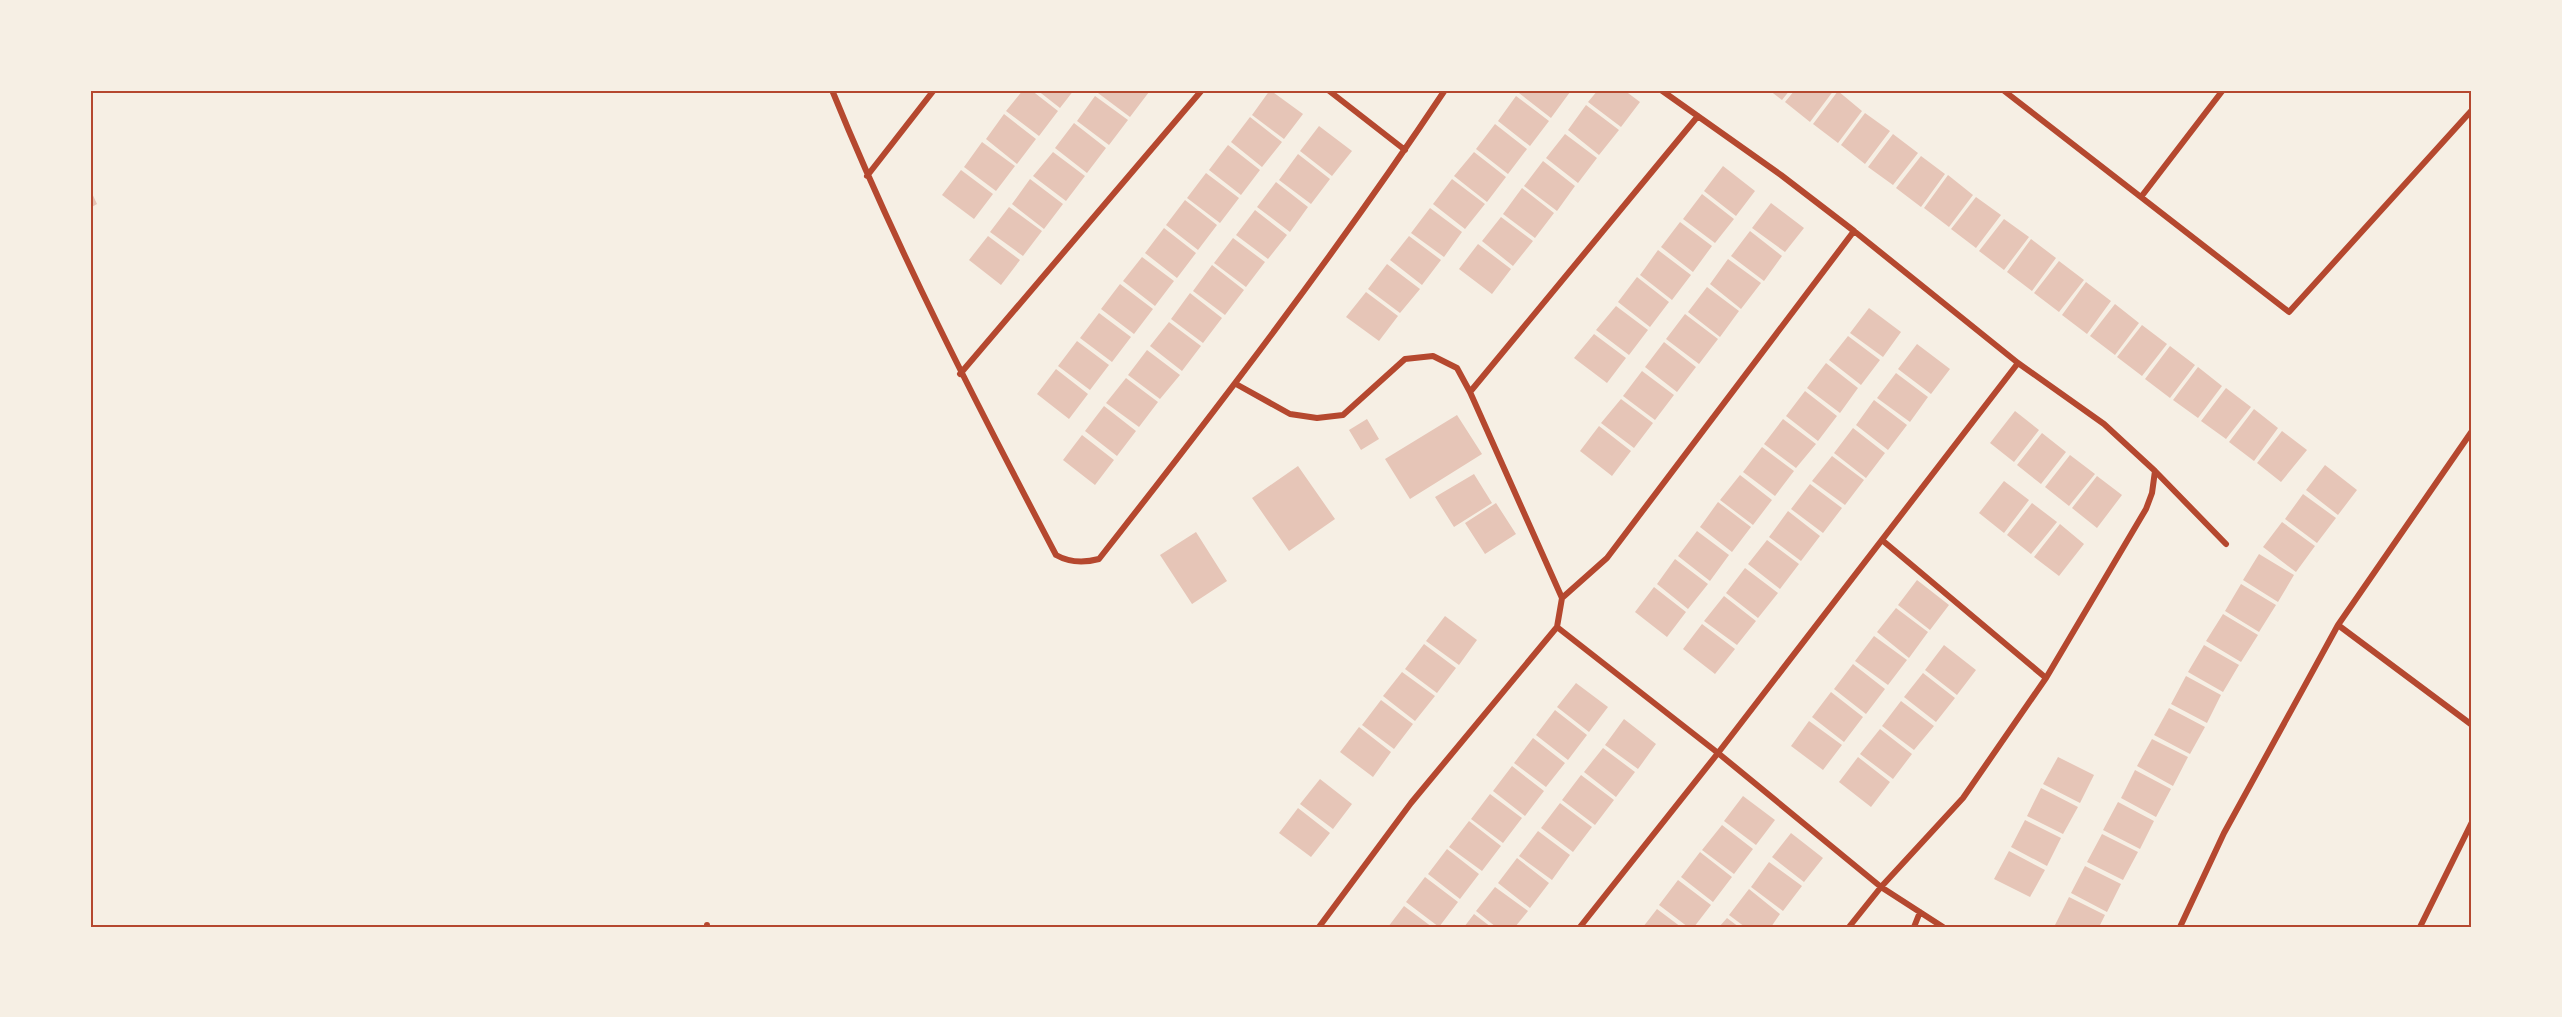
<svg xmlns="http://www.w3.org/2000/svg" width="2562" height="1017" viewBox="0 0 2562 1017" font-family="Inter,sans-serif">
  <rect width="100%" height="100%" fill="#f6efe4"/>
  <!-- building -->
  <path fill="#e6c5b7" d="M1023,90H1031L1058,111L1039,136L1006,111Z
    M1037,90H1074L1060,108Z
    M1100,90H1146L1149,92L1130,117L1098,93Z
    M1270,90L1303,114L1284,139L1252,115Z
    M1522,90H1567L1570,92L1551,118L1519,93Z
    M1598,90H1624L1640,102L1621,127L1588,102Z
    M1769,90H1790L1782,100Z
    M1795,90H1834L1810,122L1785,102Z
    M1838,91L1862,111L1838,143L1813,124Z
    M1095,96L1128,120L1109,145L1077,121Z
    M1516,96L1549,121L1530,146L1498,121Z
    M1586,105L1619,130L1599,155L1568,130Z
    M1865,113L1890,131L1865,164L1841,145Z
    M1004,114L1036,139L1017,164L986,139Z
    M1250,117L1282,142L1262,167L1231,142Z
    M1074,123L1106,148L1087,173L1055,148Z
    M1495,124L1527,149L1508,174L1476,149Z
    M1319,126L1352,151L1332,176L1300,151Z
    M1565,134L1597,158L1578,183L1546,158Z
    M1893,134L1918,153L1893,185L1868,167Z
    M982,142L1015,166L996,191L964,167Z
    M1228,145L1260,170L1241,195L1209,170Z
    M1053,152L1085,176L1066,201L1033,176Z
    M1474,152L1506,177L1487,202L1454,176Z
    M1298,154L1330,179L1311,204L1279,180Z
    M1921,156L1945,174L1921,207L1896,188Z
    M1543,161L1575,186L1557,211L1524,186Z
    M1723,166L1755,191L1736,216L1704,191Z
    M961,170L993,194L974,219L942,195Z
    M1206,173L1239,198L1220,223L1187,198Z
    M1948,175L1973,195L1949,227L1924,208Z
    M1030,179L1063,204L1044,229L1012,204Z
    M1452,179L1485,204L1465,229L1433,204Z
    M1276,182L1308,207L1290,232L1257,207Z
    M1522,188L1554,213L1535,238L1503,214Z
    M90,189L97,204L90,208Z
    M1702,194L1734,219L1715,243L1683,219Z
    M1976,197L2001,215L1976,248L1951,229Z
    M1185,200L1217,225L1198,250L1166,225Z
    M1771,203L1804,228L1785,252L1752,228Z
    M1009,207L1042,231L1023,256L990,232Z
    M1430,208L1462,232L1444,257L1411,233Z
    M1255,210L1287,235L1268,259L1236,235Z
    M1501,217L1533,241L1513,266L1482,241Z
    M2004,219L2029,237L2004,270L1979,251Z
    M1680,222L1712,246L1693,272L1661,247Z
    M1164,228L1196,253L1177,278L1145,253Z
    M1750,231L1782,256L1764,281L1731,256Z
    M988,236L1020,260L1001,285L969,260Z
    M1409,236L1441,260L1422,285L1390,260Z
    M1233,238L1265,262L1246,287L1214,263Z
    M2031,239L2056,258L2032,291L2007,272Z
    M1478,244L1511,269L1492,294L1459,269Z
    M1658,250L1691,275L1672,300L1640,275Z
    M1142,257L1174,281L1155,306L1123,281Z
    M1728,259L1761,283L1741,309L1710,284Z
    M2059,261L2084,280L2059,312L2034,293Z
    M1387,264L1420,289L1400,313L1368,289Z
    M1212,265L1244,290L1225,315L1193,291Z
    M1637,277L1669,302L1650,327L1618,302Z
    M2086,282L2111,301L2087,334L2062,315Z
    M1120,284L1153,309L1134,334L1101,309Z
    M1707,287L1739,311L1720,337L1688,312Z
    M1366,292L1398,316L1379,341L1346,317Z
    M1190,293L1222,318L1203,343L1171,319Z
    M2115,304L2139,323L2115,355L2090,336Z
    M1616,306L1648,330L1629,355L1596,330Z
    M1869,308L1901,332L1883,357L1850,333Z
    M1099,313L1131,337L1112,362L1080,338Z
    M1685,314L1718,339L1699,364L1666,339Z
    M1169,322L1201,346L1182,371L1150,346Z
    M2142,325L2167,344L2142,376L2117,357Z
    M1594,334L1626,358L1607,383L1574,358Z
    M1848,336L1880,360L1861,385L1829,360Z
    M1077,341L1109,365L1090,390L1058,366Z
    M1664,342L1696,367L1677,392L1645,367Z
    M1917,344L1950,369L1931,394L1898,369Z
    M2170,346L2195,365L2170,398L2145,379Z
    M1147,350L1180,375L1160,399L1128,375Z
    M1826,363L1858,388L1840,413L1807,388Z
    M2198,367L2222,386L2198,418L2173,400Z
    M1056,369L1088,394L1069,419L1037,394Z
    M1642,371L1674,395L1655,420L1623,396Z
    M1896,373L1928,397L1910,422L1877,398Z
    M1126,378L1158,402L1139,427L1106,403Z
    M2226,388L2251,407L2226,439L2201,421Z
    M1805,391L1837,416L1818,441L1786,416Z
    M1621,399L1653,423L1634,448L1601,423Z
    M1874,400L1907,425L1888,450L1856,425Z
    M1104,406L1136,431L1117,456L1085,431Z
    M2254,409L2278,428L2254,461L2229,442Z
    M2015,411L2039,430L2014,462L1990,443Z
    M1457,415L1482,454L1410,499L1385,459Z
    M1367,419L1379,439L1361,450L1349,430Z
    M1783,419L1816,444L1796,468L1764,444Z
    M1599,426L1631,451L1612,476L1580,451Z
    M1853,428L1885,453L1866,478L1834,453Z
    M2282,431L2307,450L2281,482L2257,463Z
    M2042,433L2066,452L2041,484L2017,465Z
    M1082,435L1114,460L1095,485L1063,460Z
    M1762,447L1794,471L1775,496L1743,472Z
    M2070,455L2095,474L2069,506L2045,487Z
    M1832,456L1864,480L1845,505L1812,481Z
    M2325,465L2357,490L2338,515L2306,490Z
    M1298,466L1335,519L1289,551L1252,498Z
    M1474,474L1492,503L1454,527L1435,497Z
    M1740,475L1772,500L1753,525L1720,500Z
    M2097,476L2122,495L2097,528L2072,508Z
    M2004,481L2029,500L2004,533L1979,513Z
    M1810,484L1842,508L1823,533L1791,509Z
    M2303,494L2336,518L2317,543L2285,519Z
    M1718,502L1751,527L1732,552L1700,527Z
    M1496,503L1516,534L1485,554L1465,523Z
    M2032,503L2057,522L2031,554L2007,535Z
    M1788,511L1820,536L1801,561L1769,537Z
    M2282,522L2315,546L2296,572L2263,547Z
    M2060,524L2084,544L2059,576L2034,557Z
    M1697,531L1729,555L1710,581L1678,556Z
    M1196,532L1227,581L1192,604L1160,555Z
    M1767,540L1799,564L1780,589L1748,564Z
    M2259,554L2294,575L2278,602L2243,580Z
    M1675,559L1708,584L1688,609L1657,584Z
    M1745,568L1778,593L1758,618L1726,593Z
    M1917,580L1949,605L1930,630L1898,605Z
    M2241,584L2276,605L2259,632L2225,611Z
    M1654,587L1686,612L1667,637L1635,612Z
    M1724,596L1756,621L1737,645L1704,621Z
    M1896,608L1928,632L1909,658L1877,632Z
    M2223,614L2258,635L2241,662L2206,641Z
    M1445,616L1477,640L1459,665L1426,641Z
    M1702,624L1735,649L1715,674L1683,649Z
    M1874,636L1907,660L1888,685L1855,661Z
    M1424,644L1456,668L1437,693L1405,669Z
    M1944,645L1976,670L1957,695L1925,670Z
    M2204,645L2239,665L2223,692L2188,672Z
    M1853,664L1885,689L1866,714L1834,689Z
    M1402,672L1435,696L1415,721L1383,696Z
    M1923,673L1955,698L1936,722L1904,697Z
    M2186,676L2221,695L2207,723L2171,704Z
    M1576,683L1608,707L1589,732L1557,707Z
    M1831,692L1863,717L1844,742L1812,717Z
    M1381,700L1413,724L1394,749L1362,725Z
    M1901,701L1934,726L1914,750L1882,726Z
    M2169,708L2205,727L2190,754L2154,735Z
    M1555,710L1587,735L1568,760L1536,735Z
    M1624,719L1656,744L1638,769L1605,745Z
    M1809,721L1842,745L1823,770L1791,746Z
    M1359,727L1391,752L1373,777L1340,752Z
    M1880,729L1912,754L1893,779L1860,754Z
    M1533,738L1565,763L1546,787L1514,763Z
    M2152,739L2188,757L2173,786L2137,766Z
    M1603,748L1635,772L1616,797L1584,772Z
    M1858,757L1890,782L1871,807L1839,782Z
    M2058,757L2094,775L2080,803L2043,784Z
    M1512,766L1544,791L1525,816L1493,791Z
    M2135,770L2171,789L2156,817L2121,798Z
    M1581,775L1614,800L1595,825L1562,800Z
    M1320,779L1352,804L1333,829L1300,804Z
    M2041,788L2078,807L2063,834L2027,816Z
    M1490,794L1522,818L1503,843L1471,819Z
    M1743,796L1775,820L1756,845L1724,821Z
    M2118,802L2154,821L2140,849L2103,830Z
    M1560,803L1592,827L1573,852L1541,828Z
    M1298,808L1330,833L1311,857L1279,833Z
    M2025,820L2061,838L2047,866L2011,847Z
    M1469,821L1501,846L1482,871L1449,847Z
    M1722,825L1753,849L1734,874L1702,850Z
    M1538,831L1570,855L1552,880L1519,856Z
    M1791,833L1823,858L1804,882L1772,857Z
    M2102,834L2138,852L2123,880L2087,862Z
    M1447,849L1479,874L1460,899L1428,874Z
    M2009,851L2045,870L2030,897L1994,879Z
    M1700,852L1732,877L1713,902L1681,877Z
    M1517,858L1549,883L1530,908L1498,883Z
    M1769,862L1802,886L1783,911L1751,887Z
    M2085,866L2121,884L2107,912L2071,893Z
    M1425,877L1458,902L1439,927L1406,902Z
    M1678,880L1711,905L1694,927H1688L1659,905Z
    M1495,887L1528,911L1515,927H1496L1476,911Z
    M1749,889L1780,914L1771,927H1745L1729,915Z
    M2069,897L2105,915L2099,927H2059L2055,925Z
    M1404,906L1432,927H1388Z
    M1657,909L1681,927H1643Z
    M1474,914L1491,927H1464Z
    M1727,918L1739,927H1719Z"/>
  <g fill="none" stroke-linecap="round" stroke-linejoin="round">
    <!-- minor -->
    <path stroke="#b5482f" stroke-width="6" d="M832,90C897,250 976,403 1056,555C1070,563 1084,563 1099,559C1219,406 1337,252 1445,90
      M1328,90L1405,150
      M1661,90L1781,175L1854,231L2018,363L2104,424L2155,471L2152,493L2146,509L2046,678L1963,798L1881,887L1849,927
      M2003,90L2289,312L2472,110
      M867,176L934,90
      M2141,197L2223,90
      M960,374L1202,90
      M1236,384L1290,414L1317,418L1343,415L1405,359L1433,356L1457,368L1470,392L1562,598L1557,627L1718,753L1881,887L1943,927
      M1470,392L1698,116
      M2155,471L2226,544
      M1882,540L2046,678
      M1562,598L1607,558L1854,231
      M2338,625L2472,725
      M707,925V927
      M1319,927L1411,803L1557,627
      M1580,927L1718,753L2018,363
      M1914,927L1920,912
      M2180,927L2224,833L2338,625L2472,431
      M2420,927L2472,822"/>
  </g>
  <!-- border -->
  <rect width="2562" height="1017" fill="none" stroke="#f6efe4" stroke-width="183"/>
  <rect x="92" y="92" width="2378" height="834" fill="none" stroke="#b5482f" stroke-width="2"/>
</svg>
